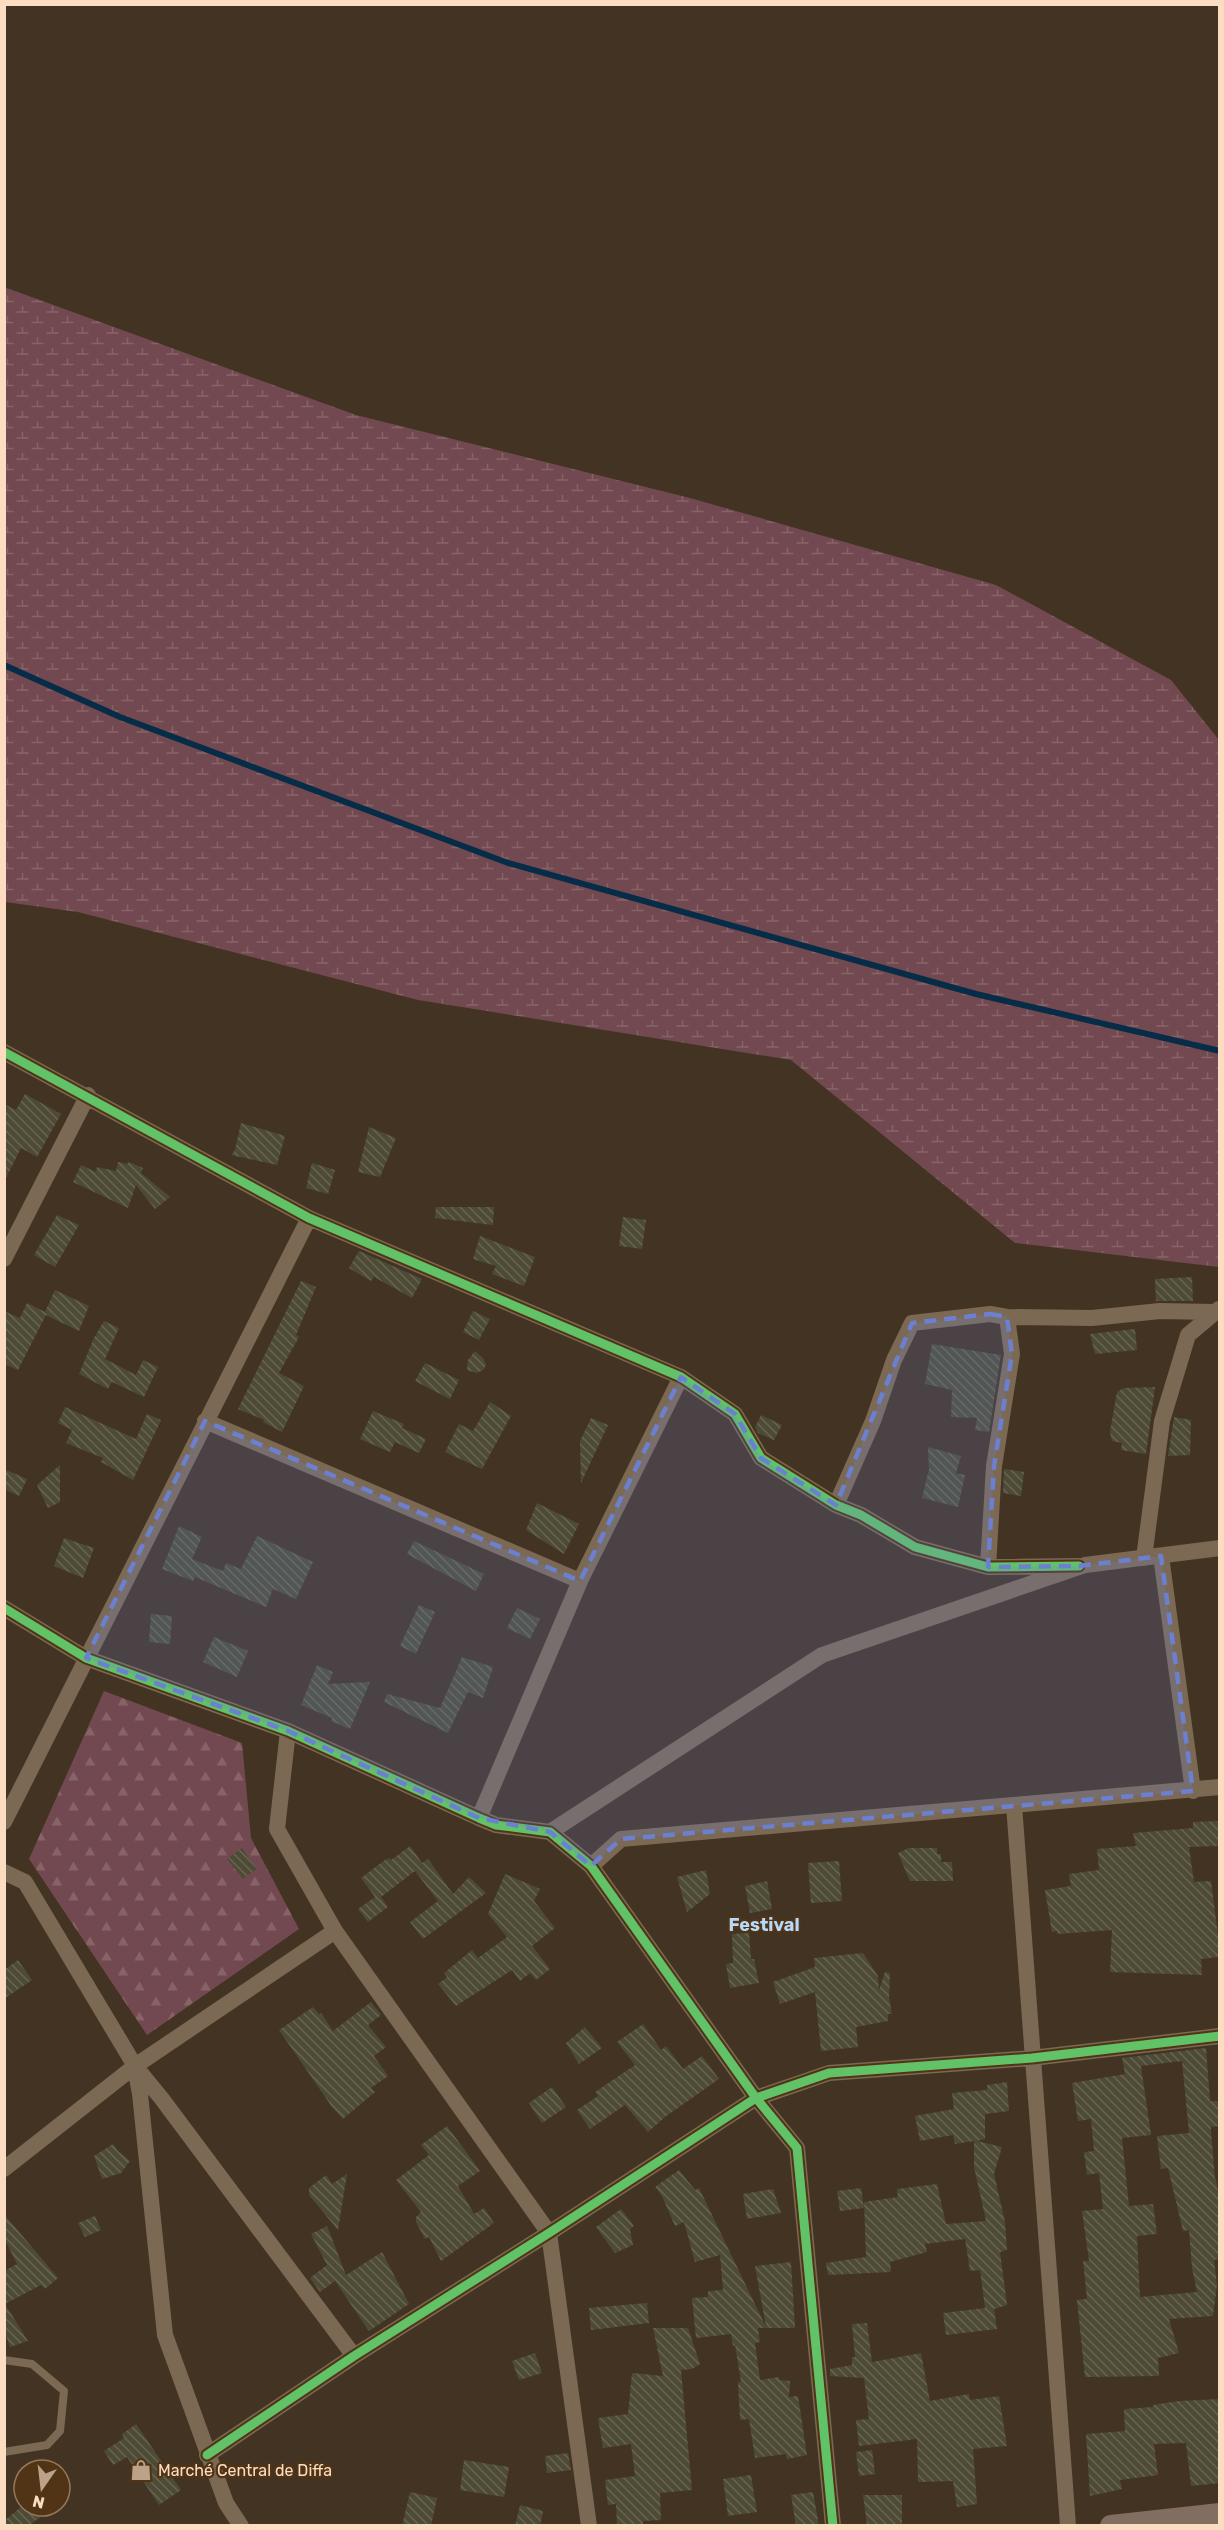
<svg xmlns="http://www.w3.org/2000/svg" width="1224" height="2530" viewBox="0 0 1224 2530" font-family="Rubik,sans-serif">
  <defs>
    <pattern id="forest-firs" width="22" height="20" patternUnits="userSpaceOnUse" patternTransform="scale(1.5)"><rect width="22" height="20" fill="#724950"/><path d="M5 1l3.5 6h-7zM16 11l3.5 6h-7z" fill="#876367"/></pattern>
    <pattern id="wetland-marsh" width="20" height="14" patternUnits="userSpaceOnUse" patternTransform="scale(1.5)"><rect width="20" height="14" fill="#724950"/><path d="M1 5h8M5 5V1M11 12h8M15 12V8" fill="none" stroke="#876367"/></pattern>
    <pattern id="building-back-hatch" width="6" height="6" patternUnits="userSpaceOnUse" patternTransform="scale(1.5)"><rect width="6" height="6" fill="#4d4b36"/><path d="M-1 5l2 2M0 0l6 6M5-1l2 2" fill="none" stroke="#686451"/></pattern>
  </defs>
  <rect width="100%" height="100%" fill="#433322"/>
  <!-- forest -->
  <path fill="url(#forest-firs)" d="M104,1691L242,1743L251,1838L299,1929L147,2035L29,1859Z"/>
  <!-- wetland -->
  <path fill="url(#wetland-marsh)" d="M4,287L356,415L690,498L996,585L1171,680L1219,740V1267L1015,1243L791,1060L418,1000L78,912L5,902Z"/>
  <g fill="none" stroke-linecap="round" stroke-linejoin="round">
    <!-- stream -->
    <path stroke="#062c47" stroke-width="6" d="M4,665L120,717L508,863L976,994L1220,1051"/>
  </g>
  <!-- building -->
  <path fill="url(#building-back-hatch)" fill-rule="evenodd" d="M25,1094L61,1114L37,1157L21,1148L4,1182V1104L16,1110Z
    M241,1123L285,1136L277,1165L231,1155L235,1150Z
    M369,1127L396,1138L380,1177L358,1172Z
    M118,1162L127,1164L129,1162L143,1168L141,1173L170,1197L155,1209L136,1185L128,1208L73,1182L81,1165L96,1172L97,1167L116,1171Z
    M312,1163L335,1170L328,1194L306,1188Z
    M436,1207H494L493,1225L435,1218Z
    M57,1215L79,1225L55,1267L34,1255Z
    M623,1217L646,1220L642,1249L619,1246Z
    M480,1236L535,1257L524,1286L492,1274L496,1266L473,1259Z
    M359,1251L422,1279L412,1298L374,1277L371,1281L349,1268Z
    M1192,1277L1193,1301H1156L1155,1279Z
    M301,1281L316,1287L296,1335L299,1337L279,1373L304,1386L282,1432L263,1422L264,1420L238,1409Z
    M55,1290L89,1306L79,1331L46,1315L18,1370L4,1364V1311L20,1318L27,1303L45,1312Z
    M473,1311L490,1319L479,1340L463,1332Z
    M104,1321L119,1328L105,1359L136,1375L143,1360L158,1367L144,1397L112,1382L108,1389L79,1374L94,1338Z
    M1135,1329L1137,1350L1095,1354L1090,1334Z
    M932,1344L1001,1355L989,1432L975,1430L977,1418L951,1417L952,1390L925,1384Z
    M475,1351L483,1358L486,1365L483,1370L477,1373L467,1370L468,1360Z
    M425,1363L459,1380L450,1399L415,1381Z
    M1155,1387L1146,1454L1121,1450L1122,1443L1112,1441L1110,1432L1117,1392L1124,1388Z
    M490,1402L511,1416L482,1469L445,1452L459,1424L473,1431Z
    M65,1407L136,1439L147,1414L161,1420L133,1480L101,1462L103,1458L66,1443L72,1430L58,1423Z
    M373,1411L404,1424L402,1428L426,1439L419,1453L395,1442L390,1452L360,1439Z
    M761,1415L782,1425L774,1440L758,1433L755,1427Z
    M1174,1417L1191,1420L1190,1455L1168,1456Z
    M591,1418L608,1425L581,1483L580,1441Z
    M928,1447L961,1456L956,1473L965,1475L958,1507L922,1498L929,1469Z
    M60,1465V1502L48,1508L37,1485Z
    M4,1469L27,1479L19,1496L4,1489Z
    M1004,1469L1024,1472L1021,1496L1003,1493Z
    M537,1503L579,1524L564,1554L526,1530Z
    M179,1526L202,1537L192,1559L223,1571L226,1563L241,1569L257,1536L313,1562L296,1599L273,1589L266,1607L195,1577L193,1581L162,1569Z
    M64,1538L94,1548L83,1578L54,1566Z
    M414,1541L484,1574L476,1591L407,1554Z
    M419,1605L435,1612L416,1654L400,1646Z
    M517,1608L540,1619L530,1639L507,1628Z
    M151,1614L172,1616L170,1644L149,1642Z
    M214,1637L248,1651L237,1677L203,1662Z
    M462,1657L493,1667L483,1698L468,1692L448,1733L384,1702L387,1694L440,1708Z
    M317,1665L333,1672L328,1684L370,1682L350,1729L331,1721L332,1718L301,1705Z
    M1220,1821V1846L1189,1847L1194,1882L1211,1881L1220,1951V1957L1201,1959L1202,1975L1110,1972L1112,1930L1057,1934V1931L1052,1932L1045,1890L1071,1886L1069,1874L1099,1870L1097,1849L1136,1846L1133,1833L1193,1828V1822Z
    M410,1846L422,1863L428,1859L453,1894L469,1877L486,1893L423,1939L410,1922L438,1901L415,1871L381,1897L388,1907L368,1922L358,1909L375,1897L361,1878L385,1860L390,1858L391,1860Z
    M242,1848L257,1869L243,1879L227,1859Z
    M909,1848H937V1854H941V1862H952L953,1881H910L898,1853Z
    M839,1861L842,1901L811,1903L808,1863Z
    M706,1870L710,1894L687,1912L677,1877Z
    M505,1874L540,1889L534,1901L555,1928L532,1946L550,1969L536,1980L530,1973L520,1981L512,1970L456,2006L438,1984L447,1977L444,1973L472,1950L478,1958L507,1937L488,1914Z
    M767,1881L772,1909L750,1913L745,1886Z
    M749,1933L751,1959H754L759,1983L730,1988L726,1964L733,1963L732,1934Z
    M863,1953L878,1976L879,1990L885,1972L890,1973L889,1998L892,2014H888V2021L856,2027L858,2047L821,2051L815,1992L780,2004L773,1982L815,1967L814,1958Z
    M18,1960L32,1980L4,1999V1970Z
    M371,2002L381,2015L368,2025L386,2047L374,2056L388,2076L371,2088L375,2092L343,2119L332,2107L279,2030L313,2007L319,2014L321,2013L333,2031Z
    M643,2024L661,2050L666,2046L683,2069L702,2056L719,2079L665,2117L648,2132L625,2105L590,2129L577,2110L598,2096L595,2092L635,2065L617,2042Z
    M585,2027L602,2048L579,2064L566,2043Z
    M1206,2048L1210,2101H1220V2126L1211,2127V2131L1215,2179H1216L1220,2205V2259L1214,2260L1217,2285L1213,2316L1169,2319L1179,2353L1158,2358L1159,2376L1085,2377L1077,2300L1087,2299L1083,2261H1089L1082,2211L1103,2209L1099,2173L1087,2175L1084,2152L1094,2151L1091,2119L1078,2121L1072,2083L1125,2074L1122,2058ZM1182,2061L1189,2133L1157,2136L1161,2169L1168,2168L1183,2231L1189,2230L1192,2268L1197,2292L1140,2297L1137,2236L1157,2234L1153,2204L1129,2206L1122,2138L1151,2135L1141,2066Z
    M1007,2082L1009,2111L985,2114V2139L977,2141L1002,2147L994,2174L1005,2222L1007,2250L1000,2252L1007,2305L994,2309L997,2329L946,2335L943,2313L985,2308L980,2270L970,2271L965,2239L925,2244L927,2252L890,2262L891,2272L828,2275L826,2263L866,2257L864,2202L898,2197L897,2189L937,2184L946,2224L986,2221L974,2167V2141L955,2144L953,2135L920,2141L915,2116L954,2109L952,2093L987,2090V2085Z
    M552,2087L566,2107L542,2123L529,2103Z
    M447,2126L480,2171L458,2186L474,2214L484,2208L494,2223L441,2261L429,2237L425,2239L416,2222V2217L421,2212L396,2180L429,2155L421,2145Z
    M113,2144L118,2151L130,2161L121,2173L102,2179L94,2156Z
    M679,2170L695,2190L699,2188L766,2327L755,2266L791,2262L795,2328H758L760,2342L755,2343L760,2380L779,2377V2380L790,2381L789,2397L798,2396L807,2455L787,2459L786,2454L755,2458L749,2419L740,2420L738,2382H741L735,2345L733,2346L731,2334L696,2338L692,2298L708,2297V2291L723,2290L720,2255L695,2262L684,2222L675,2226L662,2196L655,2187Z
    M347,2174L338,2230L309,2195V2188L326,2175L332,2184Z
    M861,2188L864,2208L840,2211L837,2191Z
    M773,2189L781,2213L747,2219L743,2194Z
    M621,2209L634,2226L630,2229L633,2245L615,2253L596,2227Z
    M4,2214L58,2278L45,2289L41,2285L5,2304L28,2341L10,2347L4,2330V2271L17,2264L4,2238Z
    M95,2216L101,2230L85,2237L78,2223Z
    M327,2226L346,2275L382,2252L409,2304L369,2331L335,2281L320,2292L310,2278L327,2265L311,2234Z
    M647,2303L649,2323L591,2330L589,2308Z
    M867,2323L872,2362L921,2353L930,2401L969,2394L970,2400L999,2396L1007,2446L973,2449L977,2504L957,2507L953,2481L918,2482L917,2439L859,2446L856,2420L869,2419L864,2378L830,2376V2369L852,2365V2357H855L852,2324Z
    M653,2328H688L700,2364L692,2369L681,2370L692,2490L660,2493L661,2520L643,2521V2526H617L616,2504L608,2505L605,2480L635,2476L631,2444L603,2448L598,2418L628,2414L632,2373L663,2376Z
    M535,2353L542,2373L519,2380L512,2361Z
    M1220,2399V2483L1191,2486L1186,2443L1154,2444L1158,2475L1120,2480L1122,2489L1090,2496L1086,2434L1125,2431L1124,2409L1153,2407V2405L1179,2401Z
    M136,2424L181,2490L159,2505L127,2457L113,2465L104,2451L124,2438L122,2434Z
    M872,2450L875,2474L859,2476L856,2452Z
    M568,2453L571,2470L547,2473L545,2456Z
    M464,2460L509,2467L504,2497L460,2490Z
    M751,2475L757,2512L728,2516L723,2479Z
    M410,2492L437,2498L431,2526H402Z
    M813,2492L819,2526H796L791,2495Z
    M863,2495H902V2524L867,2525Z
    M520,2505L543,2511L540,2526H515Z
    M22,2506H56L28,2526H4V2521Z"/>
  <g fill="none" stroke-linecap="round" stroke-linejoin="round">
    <!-- lane -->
    <path stroke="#7b6954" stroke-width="8" d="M4,2360L32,2364L64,2391L60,2431L47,2445L4,2452"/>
    <!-- street -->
    <path stroke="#7b6954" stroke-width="16" d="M4,1052L309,1218L681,1377L735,1414L761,1458L836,1505L861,1515L915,1547L988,1567L1079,1566
      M4,1259L88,1095
      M205,1421L580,1581
      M836,1505L873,1421L894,1360L912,1323L990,1314L1007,1317L1092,1318L1160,1311L1214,1312
      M1161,1556L1193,1791
      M1144,1558L1162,1421L1188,1335L1219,1309
      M988,1567L994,1466L1012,1354L1007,1317
      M4,1608L86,1658L288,1731L479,1818L496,1825L550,1832L591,1866L756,2098L797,2148L833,2526
      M288,1731L277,1829L335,1931L549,2233L589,2526
      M1014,1805L1068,2526
      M479,1818L580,1581L681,1377
      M4,1822L309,1218
      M550,1832L822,1655L1085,1565L1220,1548
      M591,1866L621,1839L1220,1787
      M4,1872L25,1882L135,2066L162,2099L354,2356
      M135,2067L140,2094L165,2335L226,2503L241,2526
      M4,2169L135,2066L335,1931
      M207,2455L354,2356L549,2233L756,2098L829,2073L1032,2058L1220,2036"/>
    <!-- secondary -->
    <path stroke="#826e61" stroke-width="22" d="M1111,2526L1220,2514"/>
    <defs>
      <path id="cycleway" d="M4,1052L309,1218L681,1377L735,1414L761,1458L836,1505L861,1515L915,1547L988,1567L1079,1566
        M4,1608L86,1658L288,1731L479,1818L496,1825L550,1832L591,1866L756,2098L797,2148L833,2526
        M207,2455L354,2356L549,2233L756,2098L829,2073L1032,2058L1220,2036"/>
    </defs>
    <!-- cycleway casing -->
    <use href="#cycleway" stroke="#513415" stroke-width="13"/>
    <!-- cycleway -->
    <use href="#cycleway" stroke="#61c268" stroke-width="9"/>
  </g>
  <!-- marked area -->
  <path fill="#6b80d0" fill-opacity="0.2" stroke="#6b80d0" stroke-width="4.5" stroke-dasharray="12 8" stroke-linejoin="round" d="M990,1314L1007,1317L1012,1354L994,1466L988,1567L1079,1566L1161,1556L1193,1791L621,1839L591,1866L550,1832L479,1818L288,1731L86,1658L205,1421L580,1581L681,1377L735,1414L761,1458L836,1505L912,1323Z"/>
  <!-- icons -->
  <defs>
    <symbol id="shop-bare" viewBox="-9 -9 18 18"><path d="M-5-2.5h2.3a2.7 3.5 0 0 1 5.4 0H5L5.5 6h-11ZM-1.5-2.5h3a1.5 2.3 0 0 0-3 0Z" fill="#bba289" stroke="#513415" stroke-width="2.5" paint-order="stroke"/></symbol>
  </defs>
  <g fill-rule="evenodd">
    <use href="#shop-bare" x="126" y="2455" width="30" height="30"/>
  </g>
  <g text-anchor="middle" stroke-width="4.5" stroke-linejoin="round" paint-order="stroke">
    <!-- poi labels -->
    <g font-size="16" fill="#fcddc1" stroke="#513415" text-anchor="start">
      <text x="158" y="2476">Marché Central de Diffa</text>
    </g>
    <!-- neighbourhood labels -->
    <g font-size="18" font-weight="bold" fill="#b4d9fa" stroke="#513415">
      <text x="764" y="1931">Festival</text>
    </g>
  </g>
  <!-- border -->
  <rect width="1224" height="2530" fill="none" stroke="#fcddc1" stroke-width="12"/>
  <!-- north arrow -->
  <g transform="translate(42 2488) rotate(194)"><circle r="28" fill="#513415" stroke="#95785a" stroke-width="1.5"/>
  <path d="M0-4.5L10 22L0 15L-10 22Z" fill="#bba289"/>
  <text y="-9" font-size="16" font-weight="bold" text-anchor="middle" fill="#fcddc1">N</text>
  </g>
</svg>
